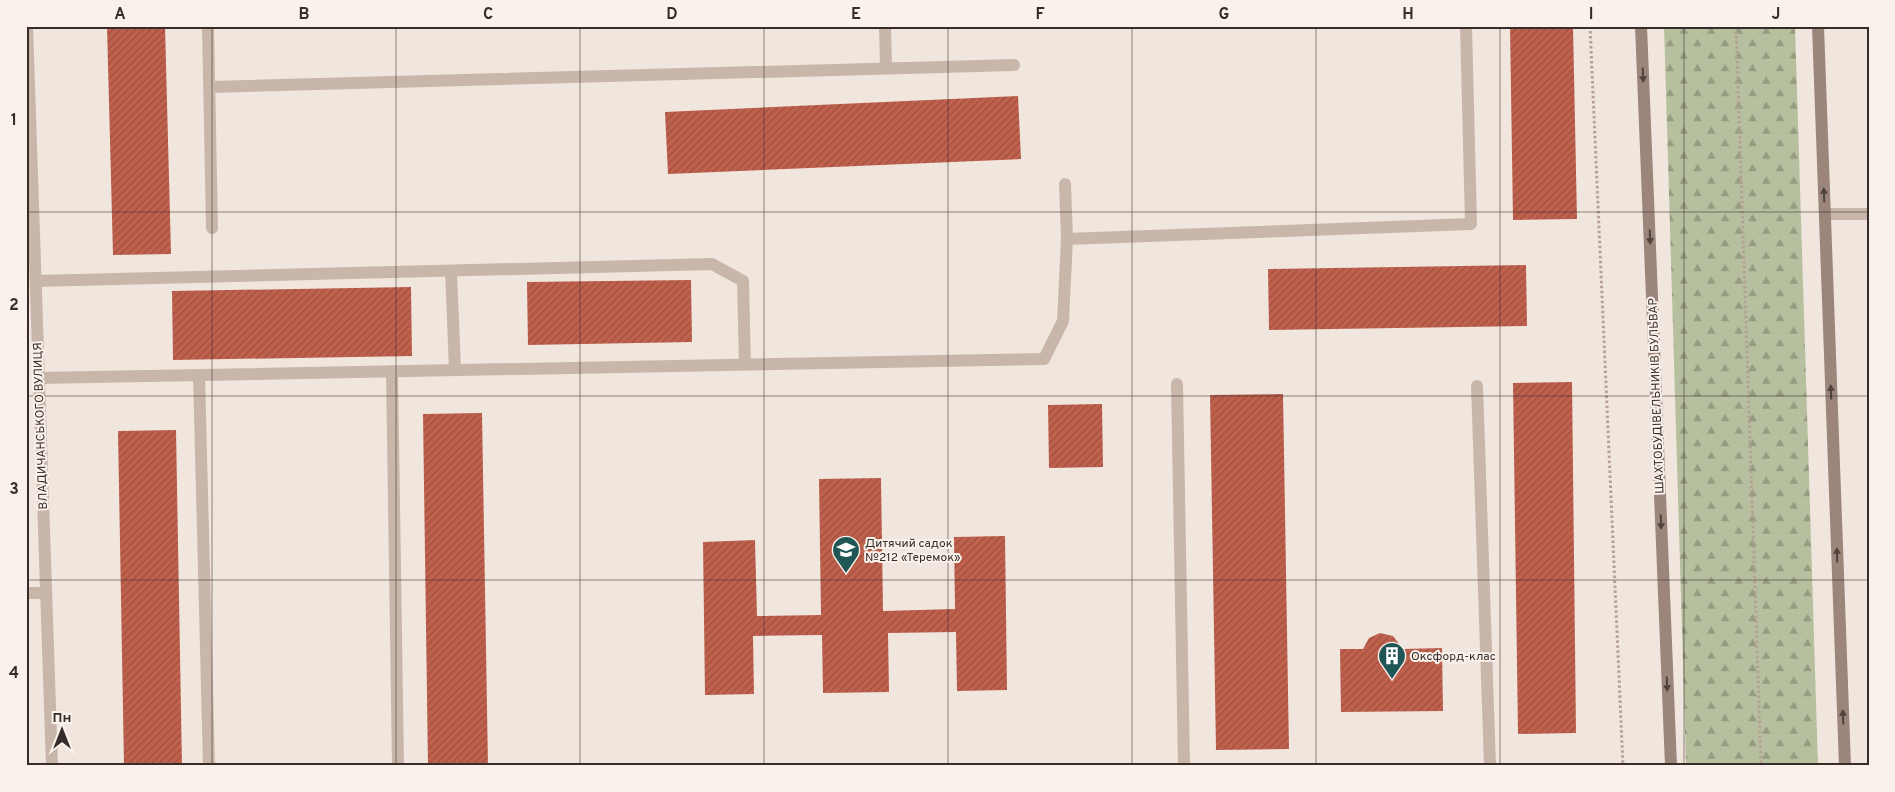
<svg xmlns="http://www.w3.org/2000/svg" width="1895" height="792" viewBox="0 0 1895 792" font-family="Overpass,sans-serif">
  <defs>
    <pattern id="forest-firs" width="22" height="20" patternUnits="userSpaceOnUse" patternTransform="scale(1.25)"><rect width="22" height="20" fill="#b7c09e"/><path d="M5 1l3.5 6h-7zM16 11l3.5 6h-7z" fill="#969c81"/></pattern>
    <pattern id="building-hatch" width="6" height="6" patternUnits="userSpaceOnUse" patternTransform="scale(1.25)"><rect width="6" height="6" fill="#c0614d"/><path d="M-1 1l2-2M0 6l6-6M5 7l2-2" fill="none" stroke="#9d5040"/></pattern>
  </defs>
  <rect width="100%" height="100%" fill="#f1e6dd"/>
  <!-- forest -->
  <path fill="url(#forest-firs)" d="M1664,26H1795L1818,766H1686Z"/>
  <!-- building -->
  <path fill="url(#building-hatch)" d="M107,26H165L171,254L113,255Z
    M1510,26H1573L1577,219L1513,220Z
    M1018,96L1021,159L668,174L665,112Z
    M1526,265L1527,326L1269,330L1268,269Z
    M691,280L692,342L528,345L527,282Z
    M411,287L412,356L173,360L172,291Z
    M1572,382L1576,733L1518,734L1513,383Z
    M1283,394L1289,749L1216,750L1210,395Z
    M1102,404L1103,467L1049,468L1048,405Z
    M482,413L488,766H428L423,414Z
    M176,430L182,766H124L118,431Z
    M881,478L883,611L955,609L954,537L1005,536L1007,690L957,691L956,632L888,633L889,692L823,693L822,635L753,636L754,694L705,695L703,542L755,540L757,616L821,615L819,479Z
    M1380,633L1393,636L1403,649L1442,648L1443,711L1341,712L1340,649H1363L1369,638Z"/>
  <g fill="none" stroke-linecap="round" stroke-linejoin="round">
    <!-- path -->
    <path stroke="#b5a094" stroke-width="3" stroke-dasharray="2.5 2.5" stroke-linecap="butt" d="M1590,26L1623,766
      M1736,26L1761,766"/>
    <!-- service -->
    <path stroke="#c9b6aa" stroke-width="12" d="M208,26L212,228
      M885,26L886,68
      M210,87L1014,65
      M1825,214H1869
      M1067,239L1471,224L1466,26
      M451,271L455,370
      M36,281L712,264L743,281L745,365
      M392,371L398,766
      M199,375L209,766
      M39,378L1044,359L1063,321L1067,239L1065,184
      M1177,384L1184,766
      M1477,386L1490,766
      M26,593H46"/>
    <!-- minor -->
    <path stroke="#c9b6aa" stroke-width="12" d="M27,26L52,766"/>
    <!-- secondary -->
    <path stroke="#9c857b" stroke-width="12" d="M1641,26L1671,766
      M1818,26L1845,766"/>
  </g>
  <!-- one-way arrows -->
  <defs><path id="oneway-solid" d="M-6-.8H1V-3.2L6.5 0L1 3.2V.8H-6Z" transform="scale(1.25)"/></defs>
  <g fill="#50423e">
    <use href="#oneway-solid" transform="translate(1643 75) rotate(88)"/>
    <use href="#oneway-solid" transform="translate(1824 195) rotate(-92)"/>
    <use href="#oneway-solid" transform="translate(1650 237) rotate(88)"/>
    <use href="#oneway-solid" transform="translate(1831 392) rotate(-92)"/>
    <use href="#oneway-solid" transform="translate(1661 522) rotate(88)"/>
    <use href="#oneway-solid" transform="translate(1837 555) rotate(-92)"/>
    <use href="#oneway-solid" transform="translate(1667 684) rotate(88)"/>
    <use href="#oneway-solid" transform="translate(1843 717) rotate(-92)"/>
  </g>
  <!-- grid -->
  <path fill="none" stroke="#362c29" stroke-width="1" stroke-opacity="0.55" d="M212,26V766M396,26V766M580,26V766M764,26V766M948,26V766M1132,26V766M1316,26V766M1500,26V766M1684,26V766M26,212H1869M26,396H1869M26,580H1869"/>
  <!-- icons -->
  <defs>
    <symbol id="school-pin" viewBox="-11 -11 22 30"><path d="M0 17L-7.5 6A9.5 9.5 0 1 1 7.5 6Z" fill="#215656" stroke="#f9f1ea"/><path d="M0-5L7-2L0 1L-7-2ZM-4 1L0 2.5L4 1V4Q0 6-4 4Z" fill="#fff"/></symbol>
    <symbol id="building-pin" viewBox="-11 -11 22 30"><path d="M0 17L-7.5 6A9.5 9.5 0 1 1 7.5 6Z" fill="#215656" stroke="#f9f1ea"/><path d="M-4-6H4V6H1V3H-1V6H-4ZM-2.5-4.3h1.7v1.8h-1.7ZM.8-4.3h1.7v1.8H.8ZM-2.5-1h1.7V.8h-1.7ZM.8-1h1.7V.8H.8Z" fill="#fff"/></symbol>
  </defs>
  <g fill-rule="evenodd">
    <use href="#school-pin" x="830" y="534" width="32" height="43"/>
    <use href="#building-pin" x="1376" y="640" width="32" height="43"/>
  </g>
  <g text-anchor="middle" stroke-width="4" stroke-linejoin="round" paint-order="stroke">
    <!-- street labels -->
    <g font-size="12" fill="#362c29" stroke="#f9f1ea">
      <text transform="translate(1656 396) rotate(-92)" y="4">ШАХТОБУДІВЕЛЬНИКІВ БУЛЬВАР</text>
      <text transform="translate(40 426) rotate(-92)" y="4">ВЛАДИЧАНСЬКОГО ВУЛИЦЯ</text>
    </g>
    <!-- poi labels -->
    <g font-size="12" fill="#362c29" stroke="#f9f1ea" text-anchor="start">
      <text x="865" y="547">Дитячий садок<tspan x="865" dy="14">№212 «Теремок»</tspan></text>
      <text x="1411" y="660">Оксфорд-клас</text>
    </g>
  </g>
  <!-- border -->
  <rect width="1895" height="792" fill="none" stroke="#f9f1ea" stroke-width="55"/>
  <!-- north arrow -->
  <g transform="translate(62 730)" stroke="#f9f1ea" stroke-width="4" paint-order="stroke">
  <path d="M0-4L9 19L0 12L-9 19Z" fill="#362c29"/>
  <text y="-8" font-size="14" font-weight="bold" text-anchor="middle" fill="#362c29">Пн</text>
  </g>
  <rect x="28" y="28" width="1840" height="736" fill="none" stroke="#362c29" stroke-width="2"/>
  <g font-size="16" text-anchor="middle" font-weight="bold" fill="#362c29">
    <text x="120" y="19">A</text>
    <text x="304" y="19">B</text>
    <text x="488" y="19">C</text>
    <text x="672" y="19">D</text>
    <text x="856" y="19">E</text>
    <text x="1040" y="19">F</text>
    <text x="1224" y="19">G</text>
    <text x="1408" y="19">H</text>
    <text x="1591" y="19">I</text>
    <text x="1776" y="19">J</text>
    <text x="14" y="125">1</text>
    <text x="14" y="310">2</text>
    <text x="14" y="494">3</text>
    <text x="14" y="678">4</text>
  </g>
</svg>
